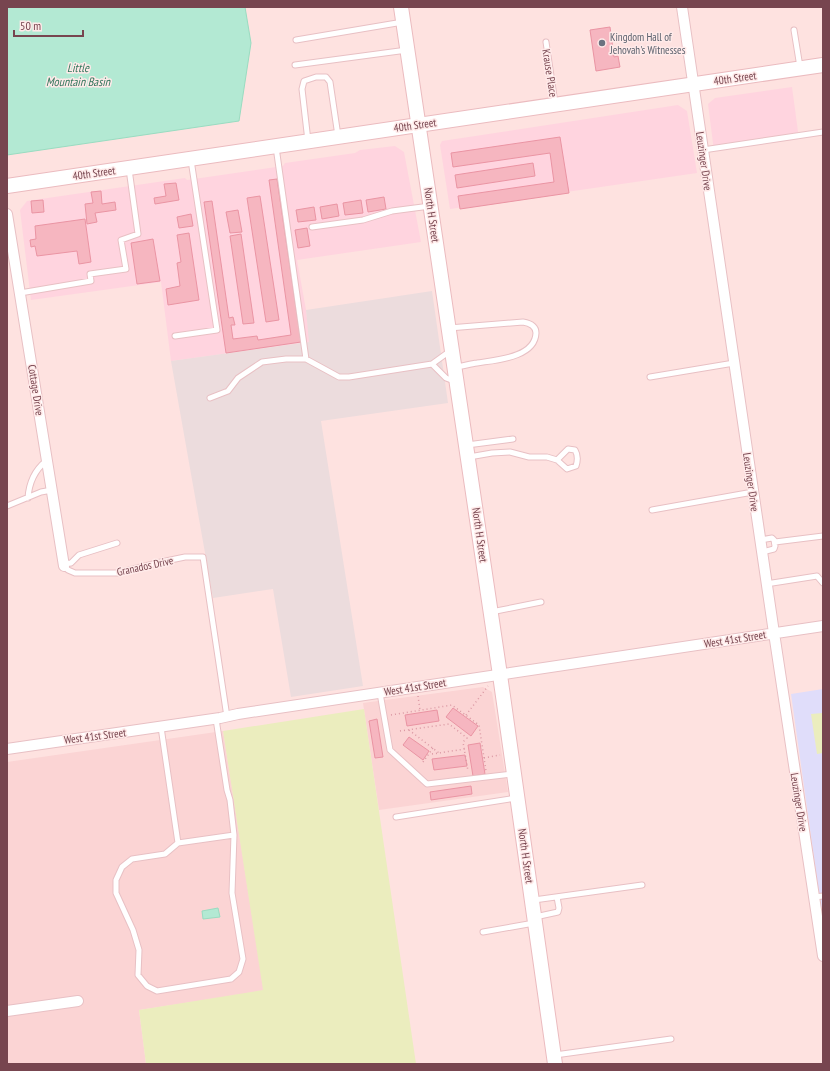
<svg xmlns="http://www.w3.org/2000/svg" width="830" height="1071" viewBox="0 0 830 1071" font-family="'PT Sans Narrow',sans-serif">
  <rect width="100%" height="100%" fill="#fee2e0"/>
  <!-- residential -->
  <path fill="#fbd4d4" d="M483,687L492,692L508,792L379,810L363,703Z
    M223,731L264,991L139,1010L146,1064H7V762Z"/>
  <!-- commercial -->
  <path fill="#ffd4df" d="M792,87L799,139L714,151L708,104L715,98Z
    M678,105L687,111L697,173L450,209L440,145L442,141Z
    M395,146L404,152L421,242L297,260L306,310L310,342L171,361L161,282L31,300L20,210L27,201L185,178L187,180L283,166L285,163L355,153L360,150Z"/>
  <!-- industrial -->
  <path fill="#ecdcdd" d="M432,291L448,403L321,421L363,686L291,697L273,589L213,598L171,361L309,342L306,310Z"/>
  <!-- education -->
  <path fill="#e0ddfa" d="M823,689V907H821L791,694Z"/>
  <!-- green -->
  <path fill="#ebedbe" d="M364,709L416,1064H146L139,1010L263,990L223,731Z
    M823,713V753L817,754L811,714Z"/>
  <!-- water -->
  <path fill="#b3e9d3" stroke="#99dcc1" d="M7,7H245L251,43L239,121L7,155Z
    M218,908L220,917L203,919L202,911Z"/>
  <!-- building -->
  <path fill="#f6b6c0" stroke="#ea94a3" d="M610,27L614,57L618,56L620,67L596,71L590,30Z
    M560,137L569,193L460,209L458,196L554,182L550,153L453,167L451,153Z
    M533,163L535,176L457,188L455,175Z
    M277,179L301,342L226,353L204,202L212,201L229,318L233,317L235,325H231L233,339L257,336L258,340L291,335L269,180Z
    M176,183L179,200L155,204L154,198L166,196L164,184Z
    M101,191L102,204L115,202L116,210L95,213L97,222L87,224L85,204L93,203L91,192Z
    M260,196L279,320L266,322L247,198Z
    M384,197L386,209L368,212L366,200Z
    M43,200L44,212L32,213L31,201Z
    M361,200L363,213L345,215L343,203Z
    M337,204L339,216L322,219L320,207Z
    M314,207L316,220L298,222L296,210Z
    M238,210L242,232L230,233L226,212Z
    M191,214L193,226L179,228L177,217Z
    M85,219L91,262L79,264L77,251L37,256L35,246L31,247L30,240L36,239L35,226Z
    M307,228L310,246L298,248L295,230Z
    M189,233L199,300L168,305L166,289L180,286L177,263L181,262L177,235Z
    M241,234L254,323L243,324L230,236Z
    M153,239L160,281L137,284L131,243Z
    M453,708L478,726L471,736L446,717Z
    M437,710L439,721L407,726L405,715Z
    M377,719L383,757L375,758L369,721Z
    M409,737L429,751L423,760L403,745Z
    M480,743L485,774L473,776L468,745Z
    M465,755L467,766L434,770L432,759Z
    M471,786L472,794L431,800L430,792Z"/>
  <g fill="none" stroke-linecap="round" stroke-linejoin="round">
    <defs>
      <path id="lane" d="M794,30L800,67
        M296,40L403,22
        M546,42L555,103
        M295,65L407,50
        M308,141L302,89L304,81L316,77H326L330,82L338,136
        M276,147L306,359
        M703,150L823,132
        M312,227L363,220L392,211L430,206
        M20,293L91,281L90,274L126,269L121,240L138,234L129,169
        M449,328L523,322C529,323 536,325 536,333C535,358 495,360 477,363C470,364 463,366 456,367
        M175,336L217,330L191,160
        M450,351L432,364L446,378L454,381
        M650,377L734,363
        M210,398L228,391L238,378L262,362L286,359H306L339,377H349L432,364
        M467,445L513,439
        M469,457L492,453L510,452L529,457H547L557,460L567,469L576,466C578,460 578,455 575,450L568,449L557,460
        M28,498C29,483 35,470 46,461
        M7,506L41,492L52,490
        M652,510L753,492
        M760,540L772,538L774,540L775,546L774,549L762,552
        M775,542L823,536
        M64,564L71,563L79,555L117,543
        M64,566L68,570L75,573H117L161,562L185,557H203L227,717
        M766,584L817,576L823,583
        M491,612L541,602
        M380,693L390,750L427,784L513,774
        M161,727L178,843L165,854L132,859L122,867L116,880V893L133,930L139,950L138,975L147,986L157,991L231,979L239,972L243,959L232,893L234,835L230,800L227,790L216,719
        M396,817L516,798
        M178,843L234,835
        M814,897L823,896
        M534,900L642,885
        M535,917L558,912L559,908L557,897
        M483,932L534,923
        M555,1055L671,1039"/>
      <path id="street" d="M682,7L774,633L823,956
        M7,214L64,566
        M7,749L220,718L238,714L823,626
        M7,1011L78,1001"/>
      <path id="secondary" d="M401,7L500,675L555,1064
        M7,186L823,65"/>
    </defs>
    <!-- lane casing -->
    <use href="#lane" stroke="#e8c0c4" stroke-width="7"/>
    <!-- street casing -->
    <use href="#street" stroke="#e8c0c4" stroke-width="12"/>
    <!-- secondary casing -->
    <use href="#secondary" stroke="#ebbbbf" stroke-width="16"/>
    <!-- path -->
    <path stroke="#db99a4" stroke-width="1.5" stroke-dasharray="1 3" stroke-linecap="butt" d="M418,696L420,710
      M391,715L452,705L479,725L486,771
      M466,715L488,686
      M409,730L439,753
      M400,731L449,724L467,738L463,742L468,771
      M432,754L465,749
      M484,758L500,755
      M423,762L433,748"/>
    <!-- lane -->
    <use href="#lane" stroke="#fff" stroke-width="5"/>
    <!-- street -->
    <use href="#street" stroke="#fff" stroke-width="10"/>
    <!-- secondary -->
    <use href="#secondary" stroke="#fff" stroke-width="14"/>
  </g>
  <!-- markers -->
  <circle fill="#6b7280" stroke="#ffeae9" stroke-width="1.5" cx="602" cy="43" r="4"/>
  <g text-anchor="middle" stroke-width="3" stroke-linejoin="round" paint-order="stroke">
    <!-- worship labels -->
    <g font-size="11" fill="#5b616d" stroke="#ffeae9" text-anchor="start">
      <text x="610" y="41">Kingdom Hall of<tspan x="610" dy="13">Jehovah's Witnesses</tspan></text>
    </g>
    <!-- street labels -->
    <g font-size="11" fill="#77454f" stroke="#ffeae9">
      <text transform="translate(550 73) rotate(81)" y="4">Krause Place</text>
      <text transform="translate(735 78) rotate(-8)" y="4">40th Street</text>
      <text transform="translate(415 125) rotate(-8)" y="4">40th Street</text>
      <text transform="translate(704 161) rotate(82)" y="4">Leuzinger Drive</text>
      <text transform="translate(94 173) rotate(-8)" y="4">40th Street</text>
      <text transform="translate(432 215) rotate(82)" y="4">North H Street</text>
      <text transform="translate(36 390) rotate(81)" y="4">Cottage Drive</text>
      <text transform="translate(751 482) rotate(82)" y="4">Leuzinger Drive</text>
      <text transform="translate(480 535) rotate(82)" y="4">North H Street</text>
      <text transform="translate(145 566) rotate(-12)" y="4">Granados Drive</text>
      <text transform="translate(735 639) rotate(-9)" y="4">West 41st Street</text>
      <text transform="translate(415 687) rotate(-9)" y="4">West 41st Street</text>
      <text transform="translate(95 736) rotate(-7)" y="4">West 41st Street</text>
      <text transform="translate(799 802) rotate(81)" y="4">Leuzinger Drive</text>
      <text transform="translate(526 856) rotate(82)" y="4">North H Street</text>
    </g>
    <!-- water labels -->
    <g font-size="12" font-style="italic" fill="#35775d" stroke="#ffeae9">
      <text x="78" y="72">Little<tspan x="78" dy="14">Mountain Basin</tspan></text>
    </g>
  </g>
  <!-- border -->
  <rect width="830" height="1071" fill="none" stroke="#77454f" stroke-width="16"/>
  <!-- scale -->
  <path d="M14 30v6h69v-6" fill="none" stroke="#77454f" stroke-width="2"/>
  <text x="20" y="30" font-size="12" fill="#77454f" stroke="#ffeae9" stroke-width="3" paint-order="stroke">50 m</text>
</svg>
